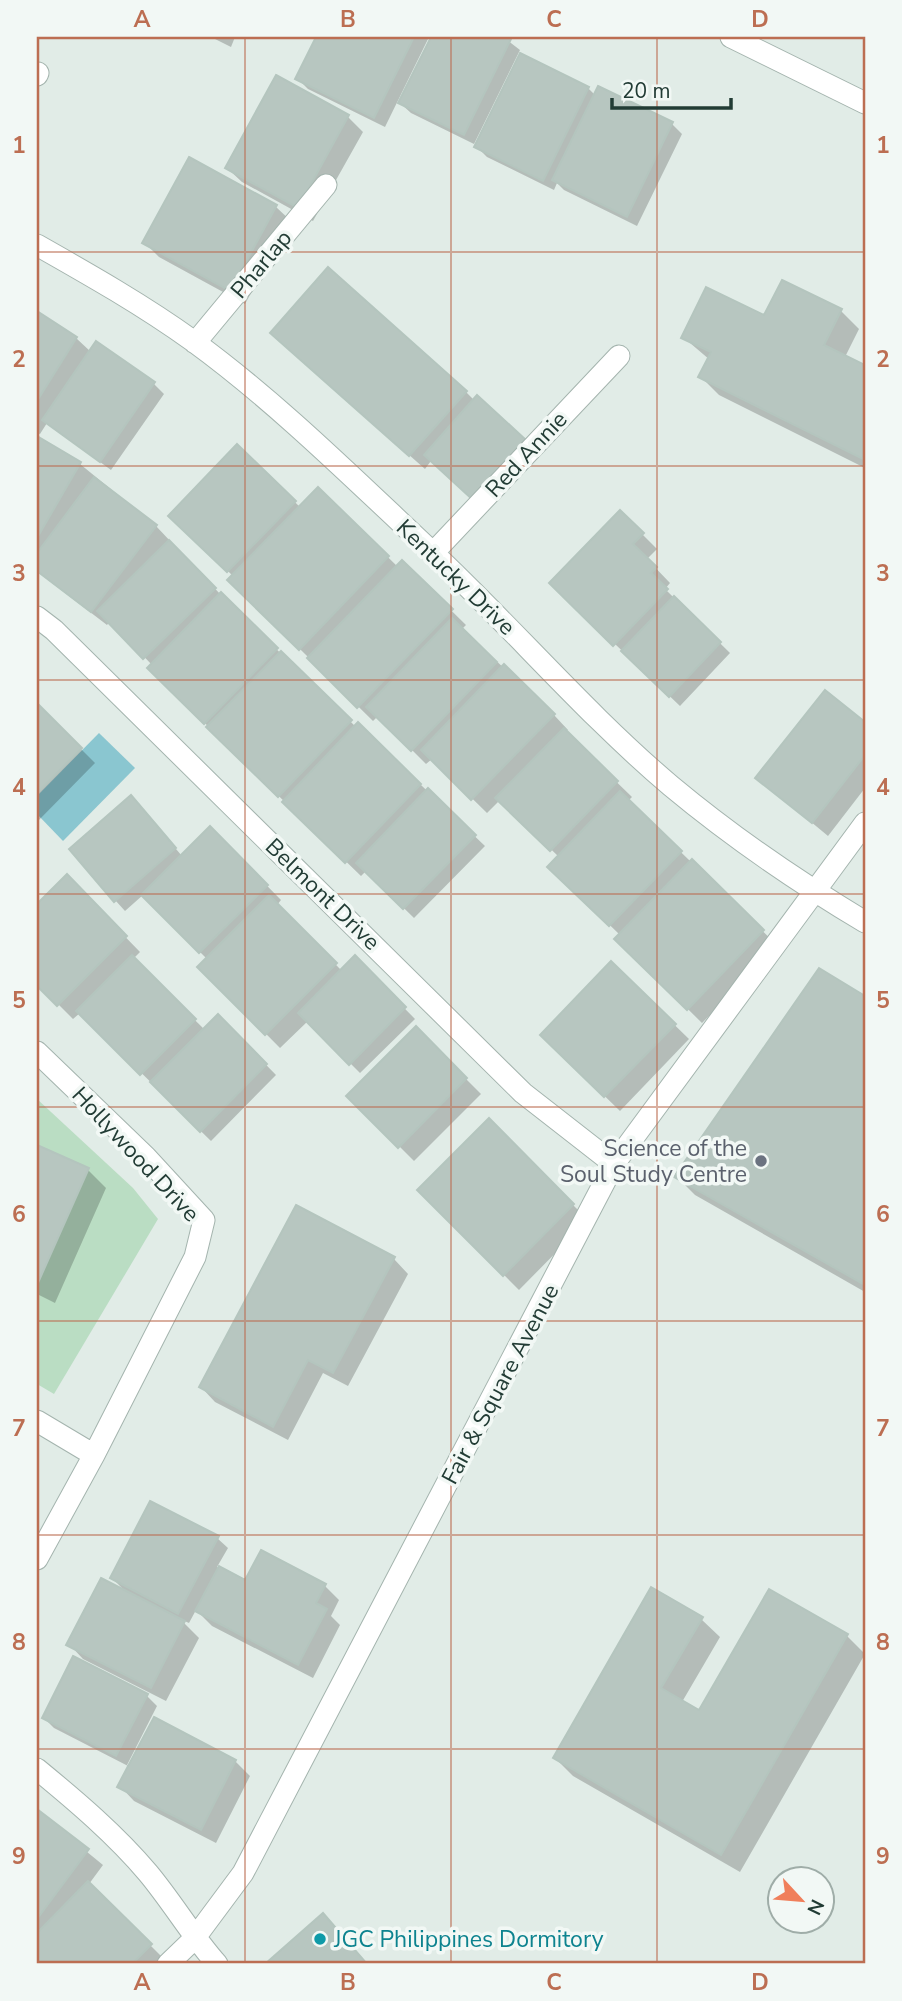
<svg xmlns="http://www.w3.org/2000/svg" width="902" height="2001" viewBox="0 0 902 2001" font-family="'Nunito Sans',sans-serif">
  <rect width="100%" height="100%" fill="#e1ece7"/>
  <!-- green -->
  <path fill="#baddc3" d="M37,1099L133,1188L158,1219L54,1394L37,1384Z"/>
  <!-- water -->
  <path fill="#8ac6d0" d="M99,733L135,768L63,841L37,814V796Z"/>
  <!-- shadow -->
  <path fill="#0003" d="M211,37H235L231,47Z
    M318,37H429L385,127L308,89L298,79Z
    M433,37H503L520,50L474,144L411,113L400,103Z
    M277,77L348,117L363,132L313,221L242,182L227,168Z
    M588,88L595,95L672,124L682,134L637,226L564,190L557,183L554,190L487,157L477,147Z
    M276,207L291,221L245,304L159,257L144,242Z
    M841,311L859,329L845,357L865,367V468L719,395L701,377L710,360L683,337L765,317Z
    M37,313L76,338L91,352L154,384L164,394L111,470L47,423L40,434L37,433Z
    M287,347L466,392L475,401L425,469Z
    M37,438L80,464L156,526L221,595L356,727L358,725L485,846L414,918L366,871L361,876L299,816L149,668L152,665L110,621L107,625L39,573L37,577Z
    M237,447L300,507L318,489L398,567L402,562L466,625L462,629L554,715L568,730L565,732L632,797L628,801L778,946L702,1023L617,939L620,935L550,867L559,857L500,800L487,813L432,759L426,764L378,716L373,721L230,580L233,576L171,516Z
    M620,512L657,549L647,559L670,583L665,589L730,653L680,706L551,583Z
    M825,692L865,724V788L828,836L758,778Z
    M37,705L95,763L37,822Z
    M141,808L182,856L210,828L281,900L277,905L342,971L355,958L415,1019L360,1073L308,1021L280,1048L200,967L207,959L143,895L125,911L115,900Z
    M67,877L140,952L133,959L205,1030L218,1016L276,1075L211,1141L80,1013L73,1019L37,983V906Z
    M611,963L689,1039L620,1111L542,1035Z
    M819,971L865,998V1292L695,1195L677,1177Z
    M416,1029L481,1094L414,1161L349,1096Z
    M489,1121L588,1220L519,1290L420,1190Z
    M37,1147L88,1170L106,1188L55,1303L37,1294Z
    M394,1259L408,1274L348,1386L323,1373L288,1440L215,1402L201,1387Z
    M217,1538L228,1548L217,1567L246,1582L325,1586L339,1600L331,1616L340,1625L313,1678L212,1626L196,1610L189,1623L180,1619L199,1638L166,1701L83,1659L69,1644L126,1592L112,1578Z
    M701,1619L720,1637L682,1702L699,1712L847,1636L865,1654L740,1872L573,1776L555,1758Z
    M147,1696L157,1706L127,1765L235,1761L250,1776L216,1843L134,1801L120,1786L130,1767L54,1728L44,1718Z
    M37,1811L103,1865L89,1884L165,1960L161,1964H37Z
    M323,1916L368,1964H267Z"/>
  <!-- building -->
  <path fill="#b7c6c0" stroke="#b4c5be" stroke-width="2" d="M316,37H414L374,118L295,79Z
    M431,37L511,39L464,135L398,103Z
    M520,53L589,87L543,181L474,147Z
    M276,75L349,115L298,208L225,168Z
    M598,86L673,122L627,217L552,180Z
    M189,157L277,205L230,291L142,243Z
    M328,267L467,391L409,456L270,333Z
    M782,280L842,309L824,345L865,365L863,459L698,377L711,352L681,338L706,287L764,315Z
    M37,311L77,337L37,401Z
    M96,341L155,382L100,462L42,420Z
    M477,395L526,440L472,499L424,455Z
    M37,436L81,462L37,538Z
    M237,444L296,501L227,572L168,516Z
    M94,477L157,525L91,612L37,571V553Z
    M318,487L389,556L299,650L227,580Z
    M620,510L644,533L633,544L657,567L651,573L668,589L613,646L549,583Z
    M169,540L216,588L143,659L97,611Z
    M402,560L453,609L357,708L307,658Z
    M221,592L278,648L204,724L147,668Z
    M674,596L721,642L669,697L621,651Z
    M452,618L497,662L411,751L366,707Z
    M281,651L352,720L278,797L206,727Z
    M504,664L555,714L471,800L421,750Z
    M825,690L865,722V755L812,823L755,778Z
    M37,703L82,748L37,793Z
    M358,722L421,784L345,863L282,802Z
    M564,728L618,781L550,851L495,798Z
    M428,788L476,835L403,909L356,863Z
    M620,791L682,851L609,926L547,867Z
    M131,795L176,848L114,902L69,849Z
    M210,826L268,885L199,953L141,895Z
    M692,859L764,930L687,1010L614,939Z
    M67,874L127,936L57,1006L37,986V904Z
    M269,895L337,963L265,1035L197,967Z
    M132,955L196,1019L140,1075L76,1011Z
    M355,955L406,1007L349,1065L298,1013Z
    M611,961L676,1024L604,1097L540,1035Z
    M819,968L865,996V1285L674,1177Z
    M218,1014L267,1064L200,1132L150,1082Z
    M416,1026L467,1078L398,1148L346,1096Z
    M489,1118L574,1204L503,1276L417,1190Z
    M37,1145L89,1168L37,1285Z
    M296,1205L395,1257L333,1373L308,1360L273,1427L199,1387Z
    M150,1501L219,1536L178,1614L110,1578Z
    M261,1550L326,1584L316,1603L327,1609L298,1665L195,1611L219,1566L245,1580Z
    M101,1578L185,1621L151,1688L66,1645Z
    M651,1587L703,1617L661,1688L699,1710L769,1589L848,1634L721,1855L553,1758Z
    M73,1656L148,1694L116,1756L42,1718Z
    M154,1717L236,1760L201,1830L117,1787Z
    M37,1809L89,1849L37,1919Z
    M88,1881L152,1944L132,1964H37V1933Z
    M323,1913L367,1964H265Z"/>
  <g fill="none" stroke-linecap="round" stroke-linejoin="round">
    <defs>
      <path id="minor" d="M731,37L865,103
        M37,75L38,73
        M37,245C90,275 143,305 193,341C278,403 355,480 432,552C513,628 586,714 671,786C731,836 798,882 865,922
        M195,343L326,185
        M433,553L619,356
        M37,617L54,630L523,1093L614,1164
        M37,1052L146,1157L204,1220L195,1257L94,1455L37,1559
        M37,1421L94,1455
        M37,1769C76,1801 116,1835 148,1873C173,1903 192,1936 217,1964
        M168,1964L194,1939L243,1873L614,1164L865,823"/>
    </defs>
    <!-- minor casing -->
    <use href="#minor" stroke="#a4b4ae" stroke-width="23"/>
    <!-- minor -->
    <use href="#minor" stroke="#fff" stroke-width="21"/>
  </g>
  <!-- grid -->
  <path fill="none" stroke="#bc6e52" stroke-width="2" stroke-opacity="0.55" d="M245,37V1964M451,37V1964M657,37V1964M37,252H865M37,466H865M37,680H865M37,894H865M37,1107H865M37,1321H865M37,1535H865M37,1749H865"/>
  <!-- markers -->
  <circle fill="#6b7280" stroke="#f2f8f5" stroke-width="2.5" cx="761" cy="1161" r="7"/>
  <circle fill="#0f9aa8" stroke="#f2f8f5" stroke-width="2.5" cx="320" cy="1939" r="7"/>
  <g text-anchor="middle" stroke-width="7" stroke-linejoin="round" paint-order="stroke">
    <!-- street labels -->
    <g font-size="23" fill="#223c35" stroke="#f2f8f5">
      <text transform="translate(261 264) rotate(-50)" y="8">Pharlap</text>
      <text transform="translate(526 454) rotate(-47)" y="8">Red Annie</text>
      <text transform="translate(456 577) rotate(44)" y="8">Kentucky Drive</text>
      <text transform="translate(323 894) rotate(44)" y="8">Belmont Drive</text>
      <text transform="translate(136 1154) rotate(47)" y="8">Hollywood Drive</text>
      <text transform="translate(500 1384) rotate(-62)" y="8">Fair &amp; Square Avenue</text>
    </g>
    <!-- worship labels -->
    <g font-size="23" fill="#5b616d" stroke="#f2f8f5" text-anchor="end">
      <text x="747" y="1156">Science of the<tspan x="747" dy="26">Soul Study Centre</tspan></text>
    </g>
    <!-- culture labels -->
    <g font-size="23" fill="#0d838f" stroke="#f2f8f5" text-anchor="start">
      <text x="334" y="1947">JGC Philippines Dormitory</text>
    </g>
  </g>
  <!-- border -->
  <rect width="902" height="2001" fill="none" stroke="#f2f8f5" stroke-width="77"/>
  <!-- north arrow -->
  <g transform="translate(801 1900) rotate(116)"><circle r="33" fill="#f2f8f5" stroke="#9fada8" stroke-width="2"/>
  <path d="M0-5L12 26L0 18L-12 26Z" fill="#f07f5b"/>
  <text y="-10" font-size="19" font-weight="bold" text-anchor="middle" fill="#223c35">N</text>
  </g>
  <!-- scale -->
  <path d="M612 98v10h119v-10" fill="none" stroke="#223c35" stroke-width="3.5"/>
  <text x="622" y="98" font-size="21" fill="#223c35" stroke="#f2f8f5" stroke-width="5" paint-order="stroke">20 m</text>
  <rect x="38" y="38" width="826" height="1924" fill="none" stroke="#bc6e52" stroke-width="2.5"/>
  <g font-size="23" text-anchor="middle" font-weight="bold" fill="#bc6e52">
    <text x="142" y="27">A</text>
    <text x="348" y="27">B</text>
    <text x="554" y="27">C</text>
    <text x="760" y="27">D</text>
    <text x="19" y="153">1</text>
    <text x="883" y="153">1</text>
    <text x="19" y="367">2</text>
    <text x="883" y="367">2</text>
    <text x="19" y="581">3</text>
    <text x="883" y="581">3</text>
    <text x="19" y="795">4</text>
    <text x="883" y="795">4</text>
    <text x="19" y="1008">5</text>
    <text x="883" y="1008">5</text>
    <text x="19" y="1222">6</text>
    <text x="883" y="1222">6</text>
    <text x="19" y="1436">7</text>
    <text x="883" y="1436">7</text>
    <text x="19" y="1650">8</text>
    <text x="883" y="1650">8</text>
    <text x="19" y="1864">9</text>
    <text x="883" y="1864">9</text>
    <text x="142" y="1990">A</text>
    <text x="348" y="1990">B</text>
    <text x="554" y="1990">C</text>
    <text x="760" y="1990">D</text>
  </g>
</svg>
